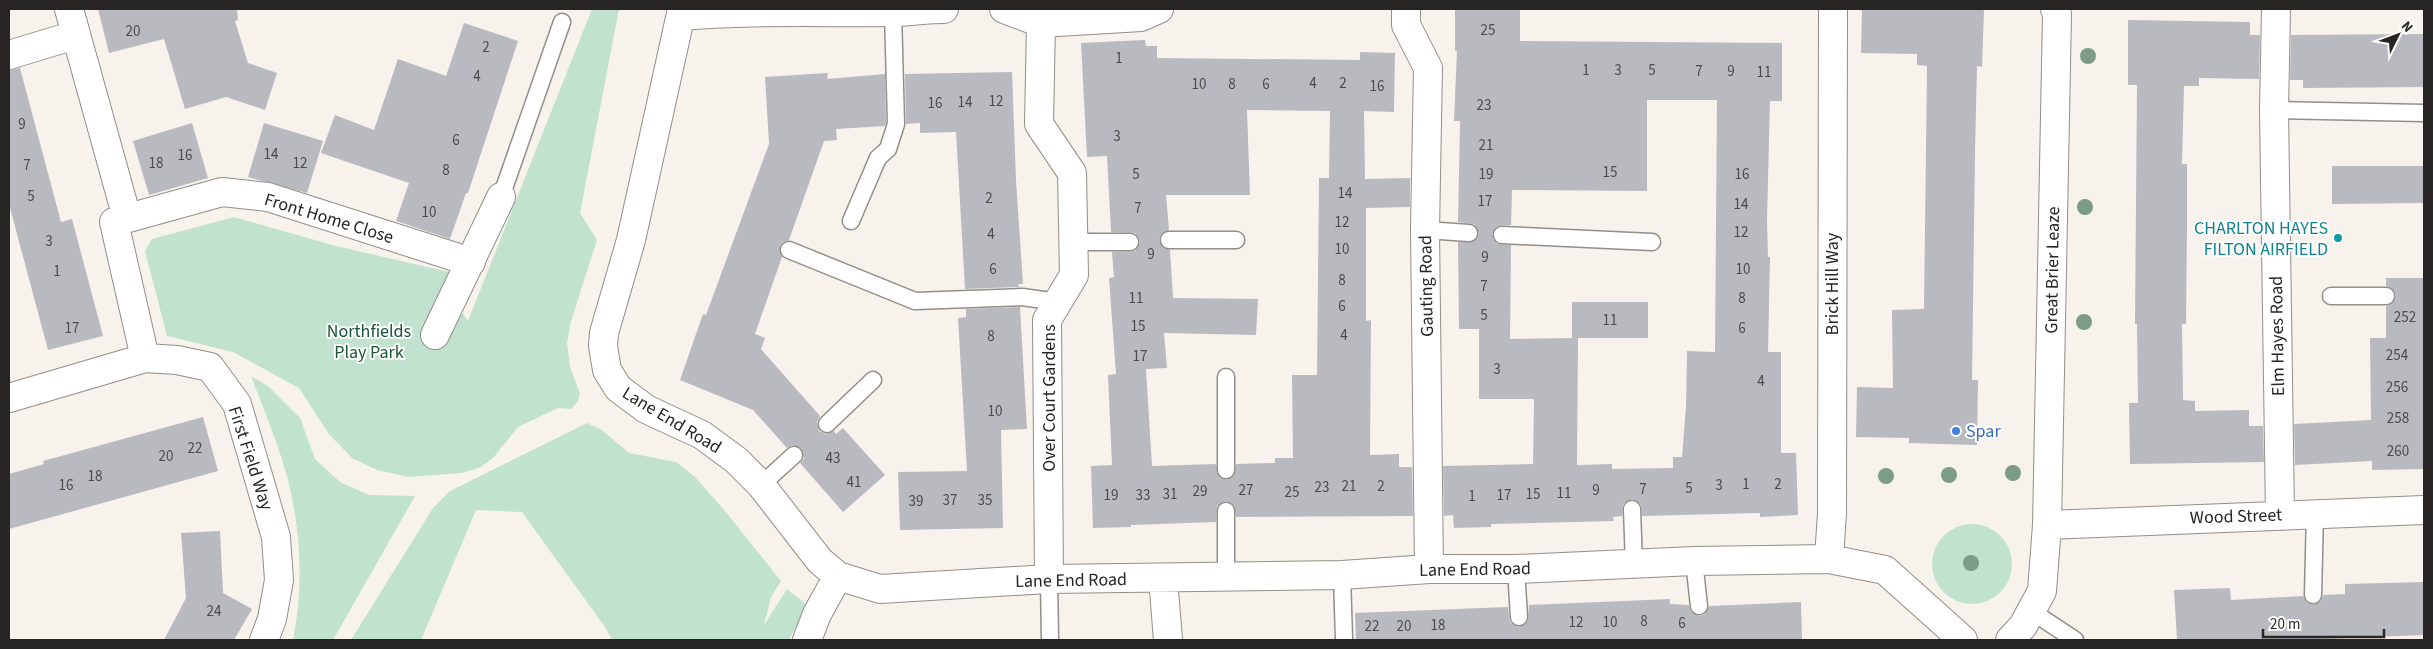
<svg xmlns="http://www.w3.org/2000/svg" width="2433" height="649" viewBox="0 0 2433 649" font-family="'Source Sans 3',sans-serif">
  <rect width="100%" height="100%" fill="#f7f2eb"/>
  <!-- green -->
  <path fill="#c1e2ce" d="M592,9H619L580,213L597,240L571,321L567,343L570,367L580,394L578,401L571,409L558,408L518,427L493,458L481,467L462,473L408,477L377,470L352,458L329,434L299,388L233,352L167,336L145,251L152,239L234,217L336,246L449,272L448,293L468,321Z
    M251,376L268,386L300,418L315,459L340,482L369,495L415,496L333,640H293C304,587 301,526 286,473C277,440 263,408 251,376Z
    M587,423L602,430L629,453L676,462L694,476L725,511L781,581L771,597L764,625L787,589L807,605L789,640H612L605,627L522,512L476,510L421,640H351L433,508L450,491Z
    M1932 564a40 40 0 1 1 80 0a40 40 0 1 1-80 0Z"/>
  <!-- building -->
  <path fill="#b9b9c0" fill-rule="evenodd" d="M98,9H237L238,20L235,21L248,63L277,73L265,110L226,97L185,109L164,39L109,53Z
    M1455,9H1520V41L1782,43V101H1770L1767,220L1768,257H1770L1768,352H1781V453H1796L1798,515L1760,517V513L1642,516L1641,504L1632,499L1623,504L1622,516L1613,517L1614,521L1491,524V527L1454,528L1453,515L1444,516L1443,466L1533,464L1534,399H1479V329H1459L1458,242H1473L1479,233L1474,224L1458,222L1460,121H1454L1457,51H1455ZM1647,100H1717L1715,352L1687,351L1686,407L1682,457H1673V468L1612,469V464L1577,465L1578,338L1510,339L1511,245L1497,244L1492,234L1498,226L1511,225L1512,190L1647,191Z
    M1862,9H1984L1982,67L1977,66L1975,152L1972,380H1978L1977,445L1909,443V438L1856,437L1857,387L1893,388L1892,310L1924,309L1927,66L1917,65V54L1861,53Z
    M2128,20L2250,22V35H2260L2259,79L2199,78V86H2184L2182,164H2187V229L2186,324H2182L2183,400L2195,401V411L2249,410V426H2263L2264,462L2130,464L2129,403H2138L2137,324H2135L2137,85H2128Z
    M464,23L518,41L468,193H466L450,239L396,221L409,183L321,153L335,115L374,130L398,59L446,76Z
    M2424,34V87L2303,88V80H2290L2291,35Z
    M1145,40L1146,46H1157V58L1360,60V52L1395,53L1394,112L1364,111L1365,179L1410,178V207L1366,208V321L1371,320L1370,455L1399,454V467H1412L1413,516L1236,517L1234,506L1226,501L1217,506L1216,522L1131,525V527L1093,528L1091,466L1112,465L1108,375L1116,374L1109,278L1114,277L1112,252L1135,251L1140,242L1135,233L1111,232L1107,156L1087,157L1081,43ZM1247,110L1330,111L1329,178H1319L1317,375H1292L1293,458H1275V463L1236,464L1234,475L1226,480L1218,475L1216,464L1152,466L1146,369L1167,368L1164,333L1256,335L1258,299L1173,298L1170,250L1164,248L1159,240L1161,235L1169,230L1166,195H1250Z
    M20,68L61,222L72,219L103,336L48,350L9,204V70Z
    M1012,72L1016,180L1023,284H1018L1019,287L965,289L956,132L920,133V123L906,124L905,74Z
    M828,73L827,79L885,74L886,123L885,126L836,129L837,140L824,141L789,240L783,242L780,247L782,257L755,334L765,338L761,349L820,416L817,422L819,431L825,434L834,431L836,434L843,428L885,475L843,512L800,463L804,458L801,448L792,445L787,448L753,410L680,380L703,314L706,315L769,144L765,77Z
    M192,123L208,178L149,195L133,141Z
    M264,123L323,141L307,193L248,177Z
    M2332,166H2424V203L2332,204Z
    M2386,278H2424V469L2372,470V461L2295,465L2294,424L2371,420L2370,338H2386V306L2391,304L2396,296L2394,291L2386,286Z
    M1572,302H1648V338H1572Z
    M1020,307L1027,429L1001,430L1003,528L900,530L898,472L967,471L958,318L966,317V309Z
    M203,417L218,471L9,529V474L44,464L43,461Z
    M220,531L223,593L252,609L234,640H164L186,598L181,533Z
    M2424,582V635L2299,640H2177L2174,590L2230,588L2231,600L2303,596L2307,603L2313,605L2321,601L2323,595L2345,594V584Z
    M1670,599V604L1689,605L1691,612L1700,616L1705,614L1709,606L1801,602L1802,640H1356L1355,613L1508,607L1510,622L1519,627L1528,621L1529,605Z"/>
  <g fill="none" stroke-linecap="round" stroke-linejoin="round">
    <defs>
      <path id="lane" d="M2274,110L2424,113
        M501,197L562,22
        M851,221L878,158L888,149L896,124L893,12
        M1425,230L1469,233
        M1502,235L1652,242
        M1169,240H1236
        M1074,242H1130
        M789,250L915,301L1022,297L1058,302
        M2331,296H2386
        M1226,377V470
        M827,424L873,380
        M761,485L794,455
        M1632,509L1634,565
        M1226,511V577
        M1694,561L1699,606
        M1516,569L1519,617
        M1342,575L1344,640
        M1049,579L1050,640
        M2313,595L2315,513
        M2031,611L2075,640"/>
      <path id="street" d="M69,9L127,218
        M682,9L631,240L604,333L603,346L607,370L618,388L646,409L702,435L736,460L761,485L820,561L838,576L880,589L1049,579L1342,575L1429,569H1516L1694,561L1829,559L1885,570L1963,640
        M1004,9L1041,23L1141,17L1159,9
        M1406,9V25L1428,68L1425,230L1429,569
        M2276,9L2274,110L2280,514
        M681,16C751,10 821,13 891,12C908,12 926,9 944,9
        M1041,23L1039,124L1072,173L1074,275L1047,320L1049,579
        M9,55L75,35
        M435,335L501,197
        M145,358L114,222L222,192L268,197L471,262
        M9,398L145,358L177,360L210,367L237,404L276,537L279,580L272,619L264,640
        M2047,525L2424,510
        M1829,559L1832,513L1833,9
        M1163,578L1168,640
        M807,640L817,614L838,576
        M2010,640L2023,626L2042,591L2047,525L2057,14L2055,9"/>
    </defs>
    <!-- lane casing -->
    <use href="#lane" stroke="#938e88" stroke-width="19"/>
    <!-- street casing -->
    <use href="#street" stroke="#938e88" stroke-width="30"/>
    <!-- lane -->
    <use href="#lane" stroke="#fff" stroke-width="16"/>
    <!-- street -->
    <use href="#street" stroke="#fff" stroke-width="28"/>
  </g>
  <!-- trees -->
  <g fill="#7c9c89">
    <circle cx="2088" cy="56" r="8"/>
    <circle cx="2085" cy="207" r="8"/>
    <circle cx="2084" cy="322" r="8"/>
    <circle cx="2013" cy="473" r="8"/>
    <circle cx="1949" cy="475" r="8"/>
    <circle cx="1886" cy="476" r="8"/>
    <circle cx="1971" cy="563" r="8"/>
  </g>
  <!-- markers -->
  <circle fill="#0f9aa8" stroke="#fff" stroke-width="2" cx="2338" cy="238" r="5"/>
  <circle fill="#3f7fe0" stroke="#fff" stroke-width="2" cx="1956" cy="431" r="5"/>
  <g text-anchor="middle" stroke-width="4" stroke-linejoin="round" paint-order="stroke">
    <!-- number labels -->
    <g font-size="15" fill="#4c4a4a">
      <text x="1488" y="35">25</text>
      <text x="133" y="36">20</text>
      <text x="486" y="52">2</text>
      <text x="1119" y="63">1</text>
      <text x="1586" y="75">1</text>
      <text x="1618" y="75">3</text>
      <text x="1652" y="75">5</text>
      <text x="1699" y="76">7</text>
      <text x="1731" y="76">9</text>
      <text x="1764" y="77">11</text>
      <text x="477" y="81">4</text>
      <text x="1313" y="88">4</text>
      <text x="1343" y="88">2</text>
      <text x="1199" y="89">10</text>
      <text x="1232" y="89">8</text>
      <text x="1266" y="89">6</text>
      <text x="1377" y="91">16</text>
      <text x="996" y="106">12</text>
      <text x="965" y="107">14</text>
      <text x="935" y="108">16</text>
      <text x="1484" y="110">23</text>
      <text x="22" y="129">9</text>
      <text x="1117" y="141">3</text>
      <text x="456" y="145">6</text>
      <text x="1486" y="150">21</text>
      <text x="271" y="159">14</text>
      <text x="185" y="160">16</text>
      <text x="156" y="168">18</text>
      <text x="300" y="168">12</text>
      <text x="27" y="170">7</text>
      <text x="446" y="175">8</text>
      <text x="1610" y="177">15</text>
      <text x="1136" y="179">5</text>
      <text x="1486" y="179">19</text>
      <text x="1742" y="179">16</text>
      <text x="1345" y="198">14</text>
      <text x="31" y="201">5</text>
      <text x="989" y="203">2</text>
      <text x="1485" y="206">17</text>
      <text x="1741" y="209">14</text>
      <text x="1138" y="213">7</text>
      <text x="429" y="217">10</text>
      <text x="1342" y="227">12</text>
      <text x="1741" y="237">12</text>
      <text x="991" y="239">4</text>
      <text x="49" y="246">3</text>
      <text x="1342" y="254">10</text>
      <text x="1151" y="259">9</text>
      <text x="1485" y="262">9</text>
      <text x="993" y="274">6</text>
      <text x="1743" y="274">10</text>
      <text x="57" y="276">1</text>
      <text x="1342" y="285">8</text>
      <text x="1484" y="291">7</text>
      <text x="1136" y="303">11</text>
      <text x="1742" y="303">8</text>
      <text x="1342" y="311">6</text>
      <text x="1484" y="320">5</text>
      <text x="2405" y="322">252</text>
      <text x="1610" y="325">11</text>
      <text x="1138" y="331">15</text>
      <text x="72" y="333">17</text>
      <text x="1742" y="333">6</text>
      <text x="1344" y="340">4</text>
      <text x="991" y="341">8</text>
      <text x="2397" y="360">254</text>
      <text x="1140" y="361">17</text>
      <text x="1497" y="374">3</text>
      <text x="1761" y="386">4</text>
      <text x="2397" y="392">256</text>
      <text x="995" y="416">10</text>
      <text x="2398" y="423">258</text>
      <text x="195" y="453">22</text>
      <text x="2398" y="456">260</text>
      <text x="166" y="461">20</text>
      <text x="833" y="463">43</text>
      <text x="95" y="481">18</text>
      <text x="854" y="487">41</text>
      <text x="1746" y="489">1</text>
      <text x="1778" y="489">2</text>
      <text x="66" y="490">16</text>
      <text x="1719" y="490">3</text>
      <text x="1349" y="491">21</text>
      <text x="1381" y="491">2</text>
      <text x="1322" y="492">23</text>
      <text x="1689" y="493">5</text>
      <text x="1643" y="494">7</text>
      <text x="1246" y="495">27</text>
      <text x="1596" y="495">9</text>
      <text x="1200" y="496">29</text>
      <text x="1292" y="497">25</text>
      <text x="1564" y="498">11</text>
      <text x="1170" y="499">31</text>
      <text x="1533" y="499">15</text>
      <text x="1111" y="500">19</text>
      <text x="1143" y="500">33</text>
      <text x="1504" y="500">17</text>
      <text x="1472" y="501">1</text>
      <text x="950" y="505">37</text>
      <text x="985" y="505">35</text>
      <text x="916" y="506">39</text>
      <text x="214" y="616">24</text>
      <text x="1644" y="626">8</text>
      <text x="1576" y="627">12</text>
      <text x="1610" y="627">10</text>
      <text x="1682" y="628">6</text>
      <text x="1438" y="630">18</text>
      <text x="1372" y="631">22</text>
      <text x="1404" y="631">20</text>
    </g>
    <!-- street labels -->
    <g font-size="18" fill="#272523" stroke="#fff">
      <text transform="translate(329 218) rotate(17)" y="6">Front Home Close</text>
      <text transform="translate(2052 270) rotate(-89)" y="6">Great Brier Leaze</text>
      <text transform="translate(1832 284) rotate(-90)" y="6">Brick Hill Way</text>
      <text transform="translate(1426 286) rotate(-91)" y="6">Gauting Road</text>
      <text transform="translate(2277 336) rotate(-91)" y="6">Elm Hayes Road</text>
      <text transform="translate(1049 398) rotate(-90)" y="6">Over Court Gardens</text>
      <text transform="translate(672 420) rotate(31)" y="6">Lane End Road</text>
      <text transform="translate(251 458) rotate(72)" y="6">First Field Way</text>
      <text transform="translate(2236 516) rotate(-2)" y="6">Wood Street</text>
      <text transform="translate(1475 569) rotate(-1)" y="6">Lane End Road</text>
      <text transform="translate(1071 580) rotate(-1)" y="6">Lane End Road</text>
    </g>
    <!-- culture labels -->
    <g font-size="18" fill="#0d838f" stroke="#fff" text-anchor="end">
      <text x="2328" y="234">CHARLTON HAYES<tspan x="2328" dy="21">FILTON AIRFIELD</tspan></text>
    </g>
    <!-- park labels -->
    <g font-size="18" fill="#185539" stroke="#fff">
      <text x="369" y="337">Northfields<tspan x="369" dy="21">Play Park</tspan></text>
    </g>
    <!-- shop labels -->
    <g font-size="18" fill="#366cbe" stroke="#fff" text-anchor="start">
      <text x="1966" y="437">Spar</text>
    </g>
  </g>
  <!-- border -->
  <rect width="2433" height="649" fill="none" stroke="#272523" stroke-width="20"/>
  <!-- north arrow -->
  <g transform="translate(2398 35) rotate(48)" stroke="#ffffff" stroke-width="4" paint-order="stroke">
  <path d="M0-4L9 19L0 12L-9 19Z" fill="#272523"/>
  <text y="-8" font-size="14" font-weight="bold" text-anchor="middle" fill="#272523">N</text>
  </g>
  <!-- scale -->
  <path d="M2263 629v8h121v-8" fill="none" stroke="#272523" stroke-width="2.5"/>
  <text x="2270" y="629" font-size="15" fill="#272523" stroke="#ffffff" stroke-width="4" paint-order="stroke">20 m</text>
</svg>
